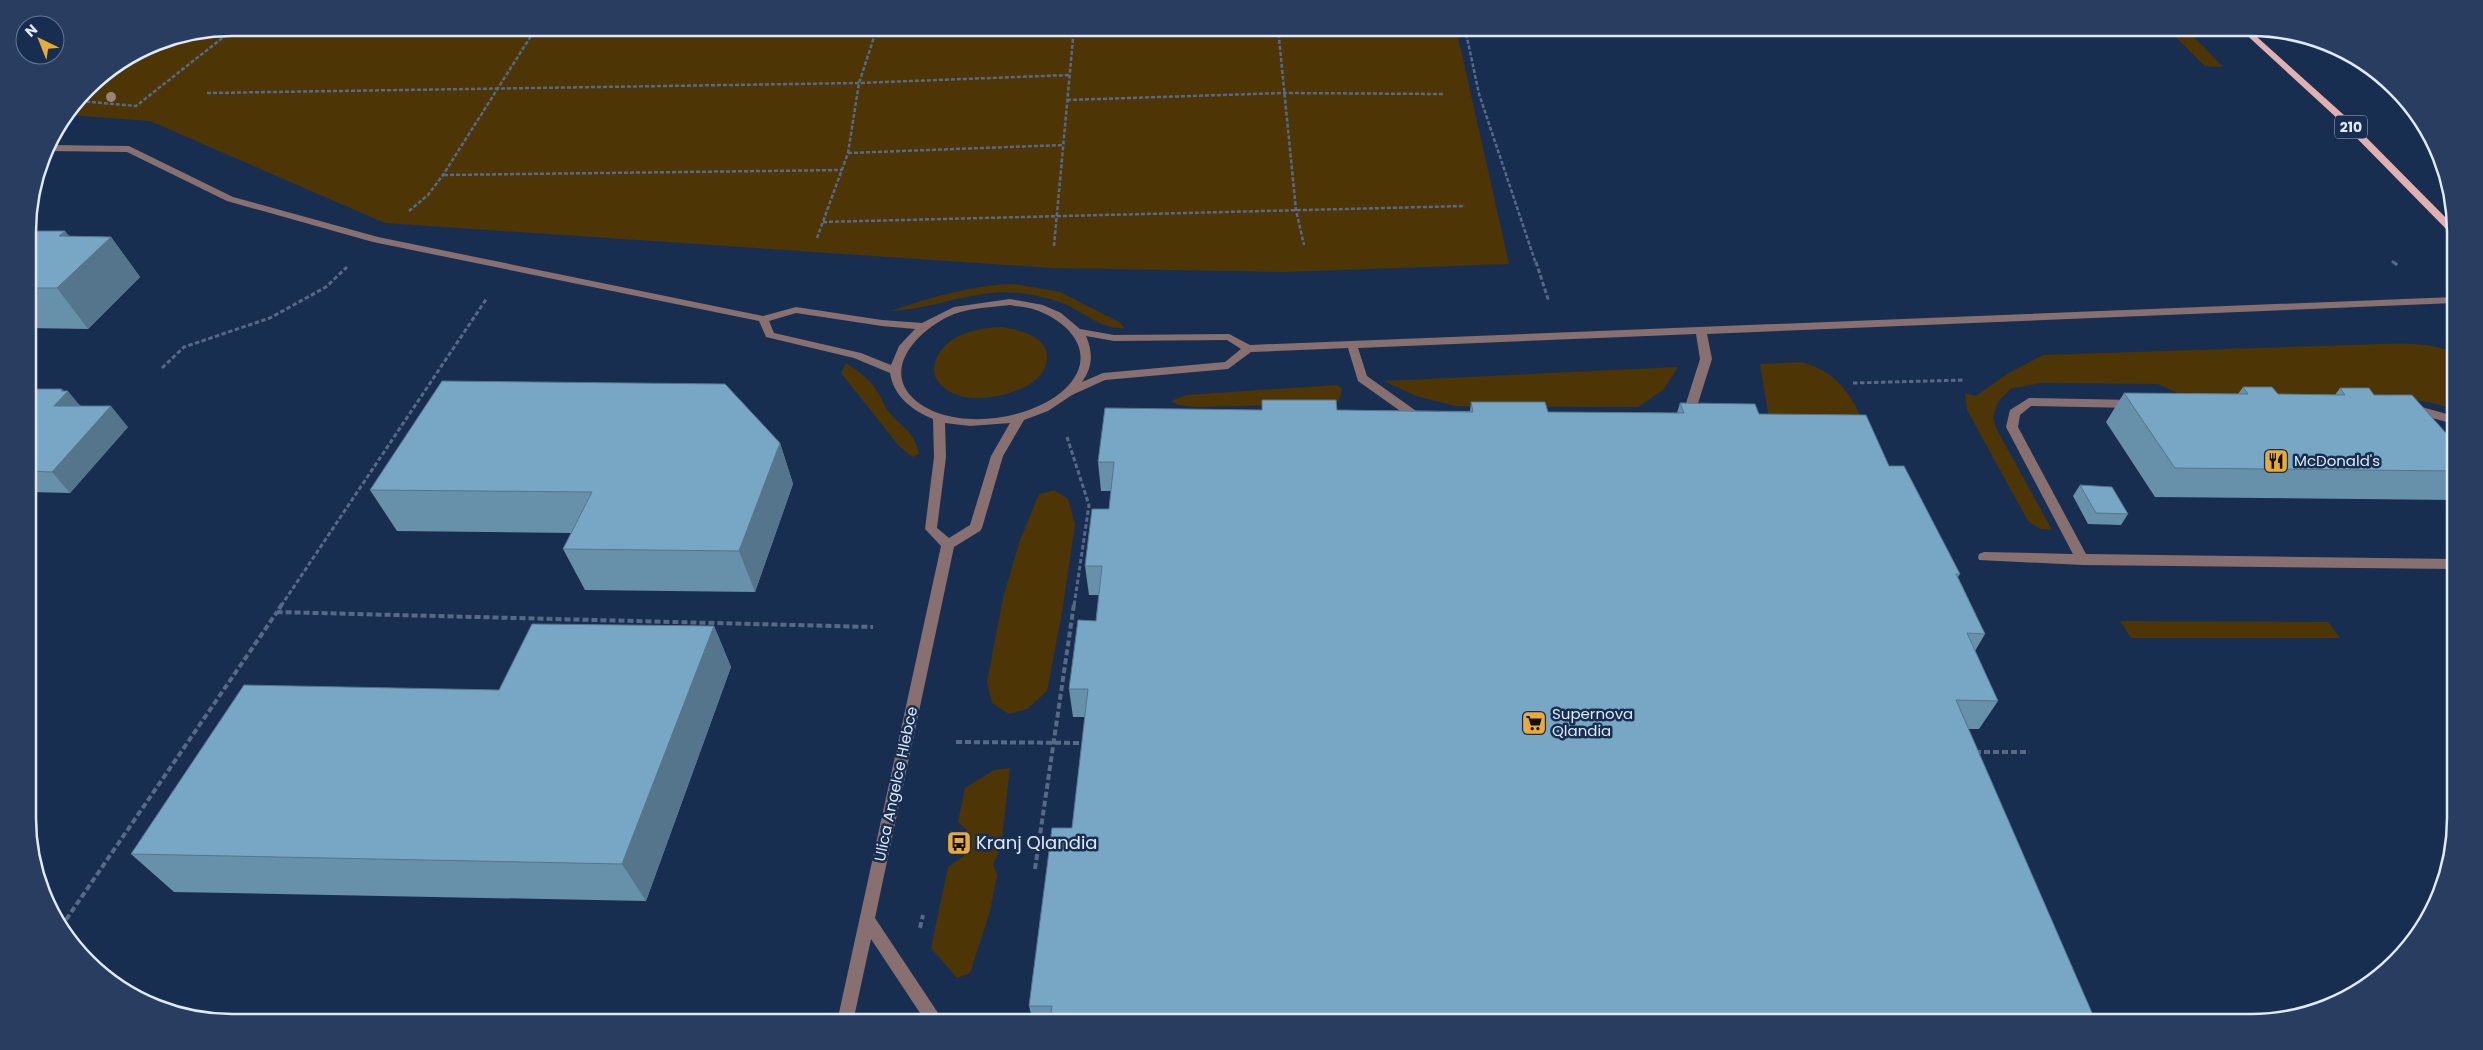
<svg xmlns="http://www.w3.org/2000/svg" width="2483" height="1050" viewBox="0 0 2483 1050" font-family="Poppins,sans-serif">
  <rect width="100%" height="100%" fill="#182e51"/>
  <!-- green -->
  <path fill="#4d3505" d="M232,28H1456L1509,264L1287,272L1052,268L385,223L150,121L69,115L97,78L154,43Z
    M2166,28H2185L2223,67L2205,66Z
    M1015,284L1060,292L1119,322L1125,328C1100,330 1084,311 1062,303C1049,298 1034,295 1021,293C976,288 935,309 891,311C931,297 972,285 1015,284Z
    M1002,327C1019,330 1049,336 1047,359C1046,368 1042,375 1034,381C1010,399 951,410 935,376C933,370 934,363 937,357C950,333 977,328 1002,327Z
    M2380,344C2404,344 2432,342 2454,353V410L2437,404L2404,398L2184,396L2158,384L2041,383L2010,389L1998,402L1993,417L1996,428L2052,530L2040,529L2028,521L1967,410L1965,393L1976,396L2007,374L2043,355Z
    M1802,362C1828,370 1841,381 1855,405L1973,661L1770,425L1760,364Z
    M846,363C858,371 869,378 877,391C880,396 883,403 886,408C899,427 914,429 919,454L912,457L899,446L841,373Z
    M1678,367L1663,390L1638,407L1455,406L1416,396L1384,381Z
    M1337,385L1342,389L1339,401L1330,404L1197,407L1178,405L1171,401L1186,395Z
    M1054,490L1068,499L1075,524L1062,612L1047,691L1027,709L1009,714L992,703L987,682L1003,598L1020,540L1039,494Z
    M2120,621L2328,622L2340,638H2131Z
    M1010,768L1001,847L993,864L997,875L990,911L970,973L957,978L931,948L948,867L964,856L969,832L958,822L965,788L994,770Z"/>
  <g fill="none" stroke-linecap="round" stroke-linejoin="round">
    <!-- path-far2 -->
    <path stroke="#566987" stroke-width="2.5" stroke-dasharray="4 2" stroke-linecap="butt" d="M1278,28L1296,210L1304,245
      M1465,28L1479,94L1536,264
      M876,30L955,28
      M207,93L859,83L1069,75
      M1067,100L1284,93L1443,94
      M80,101L136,106L235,28
      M848,153L1063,145
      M2430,153L2443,164
      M444,175L842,170
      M409,211L428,195L443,175L536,28
      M823,222L1465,206
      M817,238L848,153L859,83L877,28
      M1054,246L1074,28
      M2392,261L2395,264"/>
    <!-- path-far1 -->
    <path stroke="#566987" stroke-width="3" stroke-dasharray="4.5 2.5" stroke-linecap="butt" d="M1536,262L1549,302
      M2394,262L2399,267
      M162,368L184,347L270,318L326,287L347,267
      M1853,383L1965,380
      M1067,437L1089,505L1074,606
      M281,606L487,298"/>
    <!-- path -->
    <path stroke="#566987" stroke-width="4" stroke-dasharray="6 3" stroke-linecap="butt" d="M282,604L277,612L873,627
      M956,742L1086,743
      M1975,752H2027
      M1035,869L1074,604
      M61,927L277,612
      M920,928L923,915
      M785,1022L786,1018"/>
    <!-- minor -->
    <path fill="#887070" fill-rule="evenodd" d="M48,145L129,146L233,197L378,237L763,316L796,307L882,320L922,323L954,307L1010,299L1043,305L1061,313L1080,329L1114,335L1229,334L1250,345L2454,297V303L1707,334L1712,359L1693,419L1687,423L1681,419L1700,359L1696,334L1358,348L1367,376L1419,413L1426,414L1428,417L1422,421L1413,420L1358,381L1348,348L1251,352L1228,369L1105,380L1072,395L1048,411L1024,420L1003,456L982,528L980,531L954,547L875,918L944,1022H926L871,939L853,1022H837L941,546L925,529L934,457L933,419C912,410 894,397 890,373L854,358L766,337L759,321L373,242L227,201L127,152L47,151ZM1010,305C1019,307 1028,307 1036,310C1072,323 1099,356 1065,389C1030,422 946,433 911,396C882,364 924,326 954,314C972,308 991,307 1010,305ZM796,313L882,326L915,329L899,346L891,365L861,353L774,333L769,321ZM1086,336L1114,341L1227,340L1241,349L1225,362L1103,373L1082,382C1093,367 1093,352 1086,336ZM945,423L970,426L1010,423L991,456L970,525L949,538L937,528L946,457Z
      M2029,398L2134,400L2140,404L2134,408L2031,406L2020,415L2018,427L2086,554L2455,559V569L2083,565L1979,560L1978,557L1979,554L1984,552L2073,554L2006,427L2010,410Z
      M2411,404L2454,416V424L2407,411L2405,408L2407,405Z"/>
    <!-- major -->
    <path fill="#e2b0b0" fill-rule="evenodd" d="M2239,28H2247L2345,116L2454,226V235L2451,234L2339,120Z"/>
  </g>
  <!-- trees -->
  <circle fill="#948774" cx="111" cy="97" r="5"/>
  <!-- wall -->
  <path fill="#6790aa" d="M28,231H65L69,236L111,237L140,277L88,329L28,328Z
    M2243,387L2278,394L2335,395L2340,388L2374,395L2455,471V499L2454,500L2155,497L2106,422L2124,393L2238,394Z
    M28,389L64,391L81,406L128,427L70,493L29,492Z
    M1471,402L1548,412L1677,413L1680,403L1759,414L1889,466L1960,574L1958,577L1985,634L1975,651L1998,701L1979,729H1968L2096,1022H1033L1029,1006L1072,828L1085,717H1073L1069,689L1096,621L1099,595H1089L1085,566L1109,509L1111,491H1101L1098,462L1337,410L1470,411Z
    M780,443L793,484L755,592L585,590L563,549L572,533L397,531L370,490Z
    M2080,485L2128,514L2121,525L2088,524L2073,496Z
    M714,626L731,667L646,901L174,892L131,854L499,690Z"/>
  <!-- shaded-wall -->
  <path fill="#54758b" d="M65,231L87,260L111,237L140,277L88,329L57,288L59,236Z
    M62,389L66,393L68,391L85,412L54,406L61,391Z
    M111,406L128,427L70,493L52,472Z
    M780,443L793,484L755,592L739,551Z
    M714,626L731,667L646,901L622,864Z"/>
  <!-- building -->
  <path fill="#78a7c6" stroke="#54758b" d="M28,231H65L59,236L111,237L57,288H28Z
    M442,381L725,384L780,443L739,551L563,549L592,492L370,490Z
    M2243,387H2272L2278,394L2345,395L2340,388H2369L2374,395H2412L2454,442L2455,471L2175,468L2124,393L2248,394Z
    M28,389H62L61,391H68L54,406H111L52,472L28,471Z
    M1262,400H1336L1337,410L1473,412L1471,402H1545L1548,412L1684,413L1680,403L1755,404L1759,414L1866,415L1889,466H1904L1960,574H1956L1985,634L1967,633L1998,701L1956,700L2096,1022H1050L1052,1006H1029L1052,828H1072L1088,689H1069L1078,620L1096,621L1102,566H1085L1092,509H1109L1114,462H1098L1105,408L1262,410Z
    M2080,485L2112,487L2128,514L2096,513Z
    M532,624L714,626L622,864L131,854L244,685L499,690Z"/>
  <!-- icons -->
  <defs>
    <symbol id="restaurant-square" viewBox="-11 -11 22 22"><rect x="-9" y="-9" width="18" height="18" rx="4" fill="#e9ab38" stroke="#182e51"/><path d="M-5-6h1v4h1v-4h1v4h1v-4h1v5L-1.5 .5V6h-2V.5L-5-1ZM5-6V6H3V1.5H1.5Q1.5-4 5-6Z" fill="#111"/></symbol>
    <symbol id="supermarket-square" viewBox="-11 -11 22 22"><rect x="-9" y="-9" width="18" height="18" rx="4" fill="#e9ab38" stroke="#182e51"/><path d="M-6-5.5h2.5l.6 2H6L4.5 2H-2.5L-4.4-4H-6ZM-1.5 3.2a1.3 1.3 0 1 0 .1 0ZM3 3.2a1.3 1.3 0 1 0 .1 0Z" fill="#111"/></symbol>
    <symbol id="bus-square" viewBox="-11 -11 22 22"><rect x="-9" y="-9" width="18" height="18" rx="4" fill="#e9ab38" stroke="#182e51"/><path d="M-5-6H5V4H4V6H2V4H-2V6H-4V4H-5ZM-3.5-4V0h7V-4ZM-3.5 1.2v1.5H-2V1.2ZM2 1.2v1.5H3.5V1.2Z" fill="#111"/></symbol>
  </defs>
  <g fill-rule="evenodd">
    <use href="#restaurant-square" x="2262" y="447" width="28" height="28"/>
    <use href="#supermarket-square" x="1520" y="709" width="28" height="28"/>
    <use href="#bus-square" x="945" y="829" width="28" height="28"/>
  </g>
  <g text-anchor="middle" stroke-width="5" stroke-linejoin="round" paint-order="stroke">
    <!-- shield labels -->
    <rect fill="#182e51" stroke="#a3b2c9" stroke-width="1" x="2335" y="115.5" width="32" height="23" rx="4"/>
    <g font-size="14" font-weight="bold" fill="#deeafc">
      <text x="2351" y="132">210</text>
    </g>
    <!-- poi labels -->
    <g font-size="15" fill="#deeafc" stroke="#182e51" text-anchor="start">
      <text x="2294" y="466">McDonald's</text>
      <text x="1552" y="719">Supernova<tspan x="1552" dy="17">Qlandia</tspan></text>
    </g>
    <!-- street labels -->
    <g font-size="15" fill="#deeafc" stroke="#182e51">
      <text transform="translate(896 784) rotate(-78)" y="5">Ulica Angelce Hlebce</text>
    </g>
    <!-- near-poi labels -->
    <g font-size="18" fill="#deeafc" stroke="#182e51" text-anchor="start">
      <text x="976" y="849">Kranj Qlandia</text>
    </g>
  </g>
  <!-- crop -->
  <path d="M0 0H2483V1050H0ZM232 36H2251A196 196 0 0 1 2447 232V818A196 196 0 0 1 2251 1014H232A196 196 0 0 1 36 818V232A196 196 0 0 1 232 36Z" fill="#283d5f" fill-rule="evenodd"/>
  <path fill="none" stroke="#deeafc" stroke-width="2.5" d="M232 36H2251A196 196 0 0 1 2447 232V818A196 196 0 0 1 2251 1014H232A196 196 0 0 1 36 818V232A196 196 0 0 1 232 36Z"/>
  <!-- north arrow -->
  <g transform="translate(40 40) rotate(317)"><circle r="24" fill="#182e51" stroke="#677995"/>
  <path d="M0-4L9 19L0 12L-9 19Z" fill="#e9ab38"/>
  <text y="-8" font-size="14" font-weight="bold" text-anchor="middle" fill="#deeafc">N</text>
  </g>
</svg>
